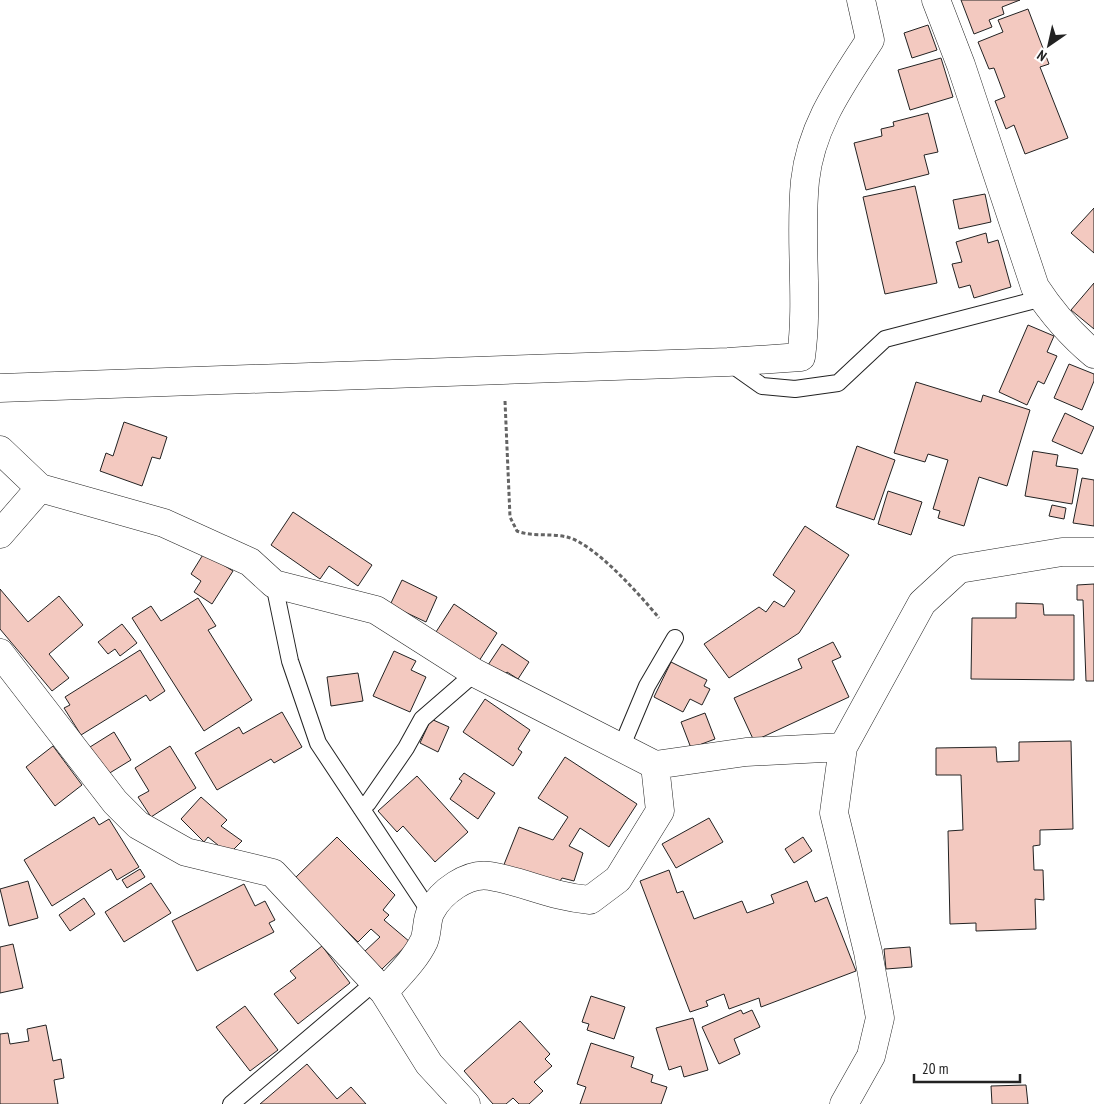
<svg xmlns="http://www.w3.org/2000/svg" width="1094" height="1104" viewBox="0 0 1094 1104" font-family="'PT Sans Narrow',sans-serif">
  <rect width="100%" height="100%" fill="#fff"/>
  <!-- building -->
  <path fill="#f3c9c0" stroke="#222" d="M961,0H1020L1002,7L1004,14L989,20L992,27L974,34Z
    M1028,9L1049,64L1040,67L1068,138L1025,154L1014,125L1006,129L995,101L1005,97L994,68L989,69L978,42L1003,32L998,20Z
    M928,25L937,50L912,58L904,33Z
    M941,58L953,97L910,110L898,70Z
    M928,113L938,152L924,155L929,174L866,190L854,143L882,136L881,129L894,126L893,122Z
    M915,186L937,283L885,294L863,197Z
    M985,194L991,222L959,229L953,200Z
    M1094,208V253L1071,233Z
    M986,233L988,243L998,240L1011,287L974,298L970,285L959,288L952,264L962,262L956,242Z
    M1094,283V329L1071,310Z
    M1028,325L1054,336L1047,352L1057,356L1044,384L1038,381L1027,405L999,392Z
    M1069,364L1094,374V381L1082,410L1054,398Z
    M916,382L981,402L983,395L1030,410L1007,486L979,477L964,526L938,518L940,511L933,509L948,460L928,454L925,462L894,453Z
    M1065,413L1094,427L1082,454L1052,441Z
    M124,422L167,437L160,459L152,457L142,486L100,471L106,453L113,456Z
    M857,446L895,460L874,520L836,507Z
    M1033,451L1058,455L1056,466L1078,469L1072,504L1025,496Z
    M1082,478L1094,480V526L1073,523Z
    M888,491L922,502L911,535L878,524Z
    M1052,505L1066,508L1064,519L1049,516Z
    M293,512L372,565L358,586L329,566L320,579L271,545Z
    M805,526L849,555L799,633L729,678L704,644L759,607L766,612L774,601L784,607L795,591L773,575Z
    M204,553L233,571L212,604L194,592L201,581L191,574Z
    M402,580L437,597L426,622L390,605Z
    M1094,584V681H1086L1083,600H1077V585Z
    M0,589L28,622L59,596L83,625L49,654L69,678L52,691L0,629Z
    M198,598L216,626L208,630L252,700L204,731L132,618L151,606L161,621Z
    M1016,603L1043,604L1044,615H1074V680L971,679L972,618H1016Z
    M454,604L497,633L479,661L436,632Z
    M122,624L137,643L120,656L115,649L108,654L98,642Z
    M833,642L841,657L832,661L849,697L754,741L734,698L802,668L798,659Z
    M502,644L529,662L518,679L507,672L504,676L488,665Z
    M140,650L165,691L150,701L146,695L81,735L64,708L70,705L65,697Z
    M394,651L416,661L411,670L426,677L410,712L373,696Z
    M671,662L707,680L704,686L710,689L702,705L690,699L683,712L654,697Z
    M358,673L363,701L331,706L327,677Z
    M485,699L530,730L518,749L522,752L513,766L463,732Z
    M282,712L302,747L274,763L271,759L217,790L195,753L239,727L243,734Z
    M705,713L715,739L691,748L681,722Z
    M431,719L449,727L438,752L420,743Z
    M114,732L131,760L108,774L90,747Z
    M1071,741L1073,829L1040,830V845L1033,846L1034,870H1043L1044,900L1035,899L1036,929L976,931V923L950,924L948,831L963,830L961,775H936V748L996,747L997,762L1019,761V742Z
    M53,746L82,785L55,806L26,767Z
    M170,746L196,788L151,817L138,797L149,791L135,768Z
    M565,757L637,804L609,847L580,828L569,846L583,853L574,881L562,878L558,884L503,867L519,827L553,840L568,817L538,798Z
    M464,773L495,793L478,819L450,799L462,781L459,779Z
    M417,776L468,832L435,862L403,826L397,832L378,811Z
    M201,797L227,820L221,826L242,841L229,854L208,837L204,842L181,819Z
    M94,817L99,825L109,819L139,867L117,880L111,869L52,906L24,860Z
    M709,818L723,842L676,868L662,844Z
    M337,837L395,895L383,910L389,915L384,920L410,942L382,969L364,952L380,937L371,929L358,942L294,879Z
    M803,837L812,851L794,863L785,849Z
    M140,869L145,877L127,888L122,880Z
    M669,870L677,893L683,891L694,919L742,901L747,913L774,903L771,895L807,881L815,902L827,897L856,971L761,1007L759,998L729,1009L724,994L706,1001L708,1006L690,1012L640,881Z
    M28,881L38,918L9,926L0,889Z
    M151,883L171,913L124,942L105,912Z
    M244,884L255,906L265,901L275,920L269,923L274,932L197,971L172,921Z
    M84,898L95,914L70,931L59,915Z
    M13,944L23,988L0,993V947Z
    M322,946L350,983L298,1024L274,994L296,978L290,971Z
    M910,947L912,967L886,969L884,949Z
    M591,996L625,1007L614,1039L587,1030L589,1024L582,1022Z
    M245,1006L278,1050L250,1071L216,1027Z
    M741,1010L743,1014L752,1010L760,1027L734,1039L740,1054L719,1064L702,1027Z
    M693,1018L708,1070L684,1077L681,1066L669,1070L656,1028Z
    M520,1021L550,1054L545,1059L552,1066L534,1082L543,1091L529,1104H519L513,1098L506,1104H493L464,1071Z
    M46,1025L53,1061L61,1059L64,1078L54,1080L58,1104H0V1034L8,1033L10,1044L29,1041L27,1029Z
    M591,1043L634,1057L631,1067L653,1075L651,1082L667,1087L661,1104H580L586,1087L577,1084Z
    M307,1064L337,1099L351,1087L366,1104H260Z
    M1026,1085L1028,1104H992L991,1086Z"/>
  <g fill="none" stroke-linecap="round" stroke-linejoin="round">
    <defs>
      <path id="service" d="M728,362L762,386L795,389L838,383L885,339L1043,298
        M274,584L290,661L318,743L430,912
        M621,748L647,686L675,638
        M361,808L368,803L406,748L422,719L475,673
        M231,1104L375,982"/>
      <path id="minor" d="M936,0L961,65L1035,287C1052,313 1070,334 1094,354
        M0,388L728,362L801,357C809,299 799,240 805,181C811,126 841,85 870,40L861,0
        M0,450L40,488L164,523L250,562L274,584L376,610L475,673L655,765L746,752L843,747L922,603L959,569L1062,552H1094
        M0,534L40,488
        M0,653L115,802L138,825L186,852L273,873L384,992L429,1064L466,1104
        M843,747L834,813L868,952L880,1018L871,1056L844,1104
        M384,992C398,976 415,960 424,941C428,932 426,920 431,911C441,892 468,872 490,876C525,882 553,897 590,900L618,879L660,811L655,765"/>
    </defs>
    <!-- service casing -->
    <use href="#service" stroke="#222" stroke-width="18"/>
    <!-- minor casing -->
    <use href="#minor" stroke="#222" stroke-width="29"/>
    <!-- path -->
    <path stroke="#646464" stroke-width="3" stroke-dasharray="4 2.5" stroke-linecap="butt" d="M505,401L510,517L517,531C532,537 551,533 567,537C595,544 640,595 659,618"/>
    <!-- service -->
    <use href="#service" stroke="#fff" stroke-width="16"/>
    <!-- minor -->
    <use href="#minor" stroke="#fff" stroke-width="28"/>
  </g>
  <!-- north arrow -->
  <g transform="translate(1049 45) rotate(214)" stroke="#ffffff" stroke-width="4" paint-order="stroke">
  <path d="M0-4L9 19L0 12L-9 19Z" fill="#222222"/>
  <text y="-8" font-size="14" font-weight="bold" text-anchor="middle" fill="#222222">N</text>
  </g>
  <!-- scale -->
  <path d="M914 1074v8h106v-8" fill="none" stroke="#222222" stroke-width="2.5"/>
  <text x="922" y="1074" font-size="15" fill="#222222" stroke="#ffffff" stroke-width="4" paint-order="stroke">20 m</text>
</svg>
